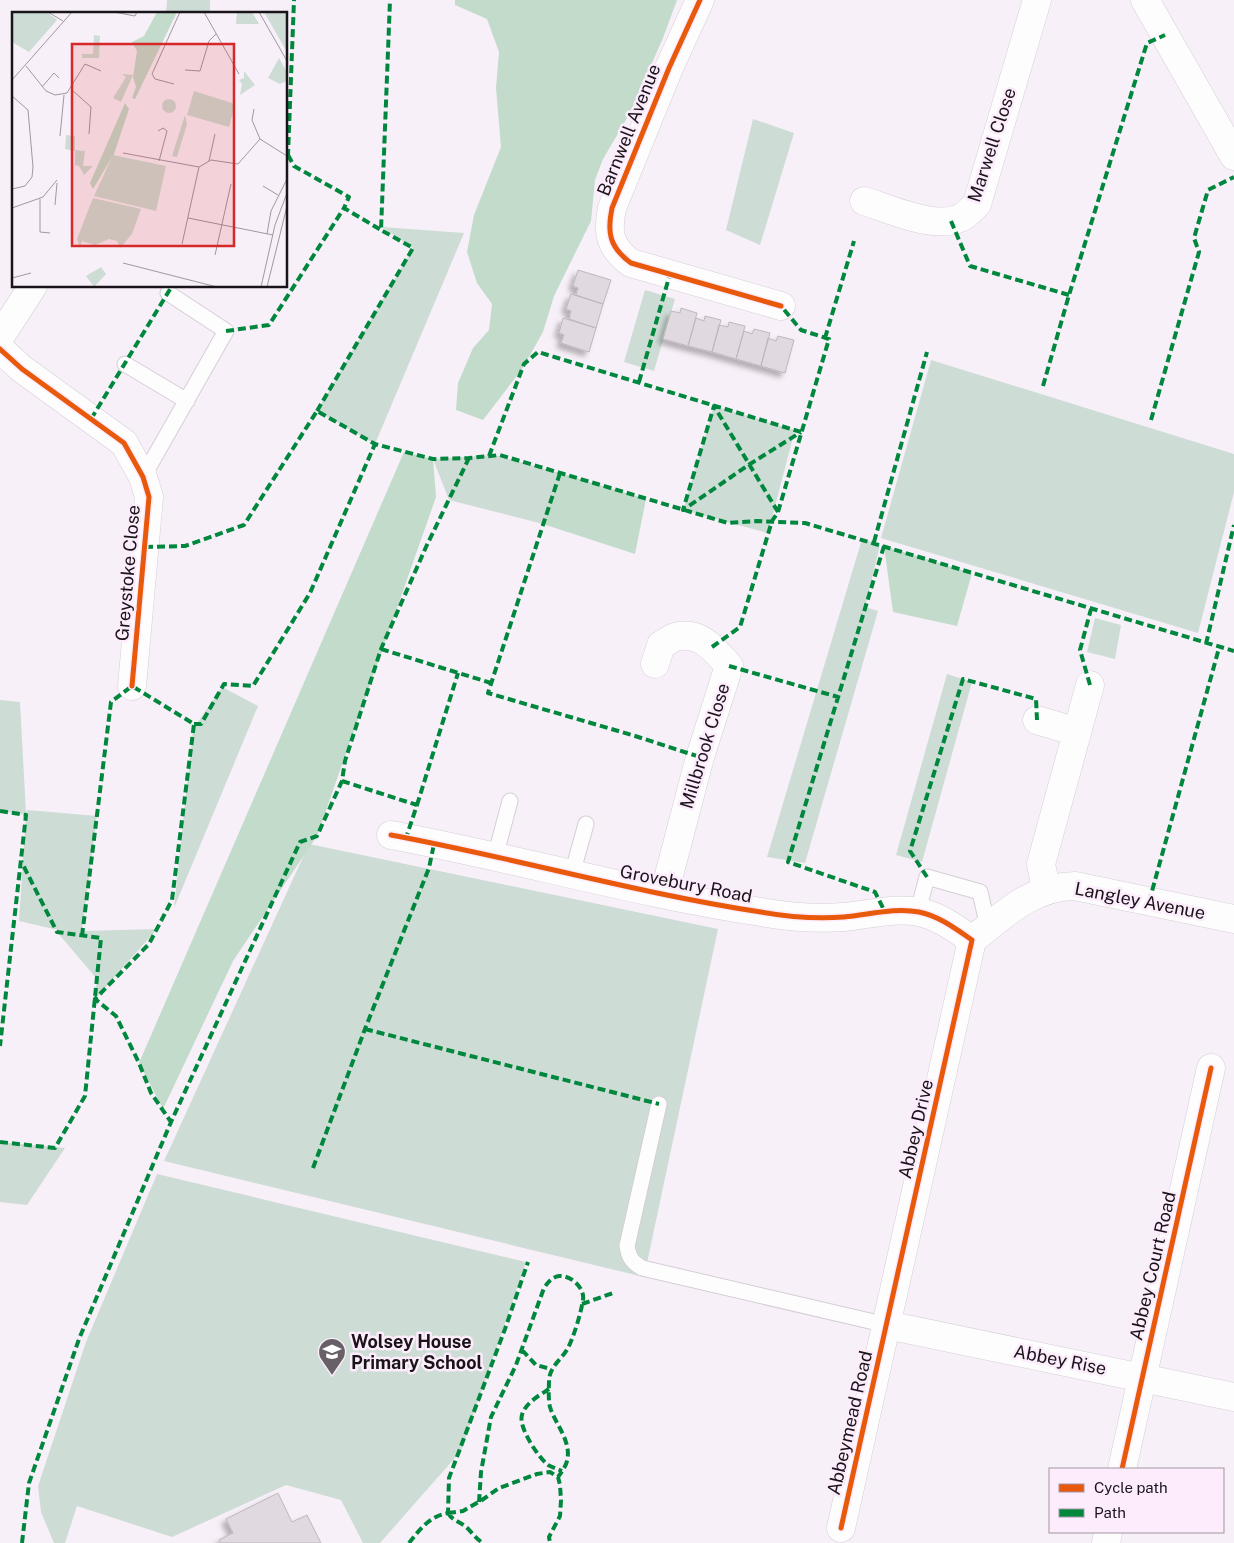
<svg xmlns="http://www.w3.org/2000/svg" width="1234" height="1543" viewBox="0 0 1234 1543" font-family="'Public Sans',sans-serif">
  <defs>
    <filter id="shadow"><feDropShadow dx="-4.5" dy="4.5" stdDeviation="2.5" flood-color="#0004"/></filter>
  </defs>
  <rect width="100%" height="100%" fill="#f8f0f8"/>
  <!-- green -->
  <path fill="#cddcd4" d="M167,0H210V14H166Z
    M753,119L794,133L760,245L726,230Z
    M382,227L464,233L375,444L317,411L413,248Z
    M645,290L675,299L654,371L624,362Z
    M931,360L1234,454V492L1198,633L881,538Z
    M714,406L795,430L768,533L683,510Z
    M494,455L560,473L543,524L449,500L433,459Z
    M862,539L880,545L865,607L878,611L805,863L767,857Z
    M1095,618L1121,625L1115,659L1087,652Z
    M947,674L972,682L922,862L896,855Z
    M222,687L258,706L174,908L193,729Z
    M0,700L20,702L26,813L27,810L97,816L82,931L157,929L95,999L97,979L57,932L62,931L19,921L26,815L0,811Z
    M309,844L718,929L644,1277L164,1161Z
    M0,1142L65,1148L27,1205L0,1202Z
    M157,1174L526,1262L461,1451L380,1543H363L341,1500L286,1485L172,1537L77,1506L65,1543H54L41,1512L38,1486L86,1342Z"/>
  <!-- forest -->
  <path fill="#c2dbcb" d="M455,0H677L663,38L630,113L603,159L595,180L591,221L554,296L543,332L522,369L483,420L456,410L458,383L473,348L489,330L492,304L477,283L467,252L474,215L501,147L496,88L499,52L487,19L455,5Z
    M404,452L433,459L436,497L317,836L233,961L163,1109L139,1063Z
    M560,473L646,499L635,554L543,524Z
    M884,546L972,573L957,626L893,612Z"/>
  <!-- building -->
  <path fill="#e0dae0" stroke="#beb7bd" filter="url(#shadow)" d="M578,270L611,280L603,304L576,295L578,288L573,286Z
    M571,294L603,304L596,328L569,319L571,311L566,309Z
    M681,308L697,313L688,346L663,339L671,311L680,313Z
    M705,316L721,320L712,352L688,346L696,318L704,321Z
    M563,318L596,328L589,352L561,343L564,335L559,333Z
    M729,322L745,326L736,359L712,352L719,325L728,327Z
    M754,329L770,333L761,366L736,359L744,331L752,334Z
    M778,336L794,340L785,373L761,366L768,338L776,341Z
    M278,1493L292,1522L307,1515L321,1543H221L219,1540L233,1533L226,1519Z"/>
  <g fill="none" stroke-linecap="round" stroke-linejoin="round">
    <defs>
      <path id="lane" d="M125,364L187,401
        M143,477L226,331L168,293
        M495,857L510,801
        M572,874L586,824
        M918,911L927,877L980,892L988,927
        M659,1104L627,1246C629,1258 632,1262 642,1268L887,1325"/>
      <path id="street" d="M700,0L669,68L612,208C607,232 609,247 631,263L781,306
        M1145,0L1234,156
        M864,201C890,209 941,233 965,215C969,212 973,208 977,204L1037,0
        M0,337L33,286
        M0,349L22,369L124,443L143,477L149,497L132,686
        M655,664L661,645C665,643 670,639 675,637C700,630 715,650 729,666L700,757L664,894
        M1037,720L1077,732
        M391,835C515,858 636,893 761,912C789,917 816,919 844,917C868,915 895,907 919,912C939,916 956,929 972,940
        M1046,889L1041,864L1090,685
        M972,940C1004,915 1032,886 1075,886L1234,919
        M887,1325L1234,1397
        M1122,1469L1211,1068
        M841,1528L972,940
        M1106,1543L1108,1532"/>
    </defs>
    <!-- lane casing -->
    <use href="#lane" stroke="#d5ced5" stroke-width="17"/>
    <!-- street casing -->
    <use href="#street" stroke="#d5ced5" stroke-width="29"/>
    <!-- lane -->
    <use href="#lane" stroke="#fefdfe" stroke-width="15"/>
    <!-- street -->
    <use href="#street" stroke="#fefdfe" stroke-width="28"/>
    <!-- quiet -->
    <path stroke="#00873e" stroke-width="4" stroke-dasharray="8 4" stroke-linecap="butt" d="M286,155H288L294,0
      M288,155L294,166L349,197L344,208
      M951,221L970,266L1069,295
      M226,331L269,325L344,208L381,230L390,0
      M825,338L854,241
      M639,382L670,274
      M1043,386L1069,295L1147,43L1165,35
      M317,411L413,248L381,230
      M91,419L172,286
      M1151,420L1199,252L1194,238L1208,190L1234,177
      M489,456L524,364L538,352L801,432
      M560,473L488,693L632,735L700,757
      M778,512L714,406L683,510L750,464L801,432
      M874,542L927,352
      M884,546L788,862L875,892L885,912
      M145,547L185,546L244,525L317,411L375,444L433,459L469,458L500,455L728,523L757,521L805,523L1234,651
      M1206,644L1234,525
      M712,647L740,627L772,521L778,512L829,339L801,330L781,306
      M381,649L491,683
      M729,666L838,697
      M1090,685L1080,650L1091,609
      M194,724H201L224,684L253,686L310,593L375,444
      M342,781L417,805L406,838
      M417,805L458,673
      M0,811L26,815L0,1046
      M927,877L910,851L963,679L1036,699L1037,720
      M1149,902L1219,648
      M82,936L111,702L132,686L194,724L172,900L149,944L95,999L116,1016L139,1063L151,1093L171,1122
      M365,1029L659,1104
      M0,1142L55,1148L85,1096L101,938L57,932L21,861
      M313,1168L365,1029L429,868L434,844
      M582,1304L613,1293
      M522,1350L536,1365L551,1369
      M549,1389C540,1395 525,1403 522,1415C518,1427 538,1457 548,1465C552,1467 557,1469 562,1471
      M479,1502L481,1472L491,1417L516,1365L544,1288C548,1282 552,1277 559,1276C571,1275 585,1288 583,1300C581,1313 574,1336 568,1348C562,1359 550,1366 549,1380C549,1388 548,1399 550,1407C555,1424 572,1441 567,1461C566,1466 561,1473 558,1477
      M448,1513L463,1511L482,1500L499,1488L537,1474L550,1472L558,1477L560,1485L561,1500L560,1516L549,1537L550,1543
      M448,1513C452,1520 458,1521 465,1526C471,1531 475,1538 483,1543
      M22,1543L29,1483L79,1339L171,1122L300,842L317,836L342,781L345,761L381,649L426,547L469,458
      M409,1543C420,1529 430,1516 448,1513L449,1478L505,1329L528,1262"/>
    <defs>
      <path id="cycleway" d="M700,0L669,68L612,208C607,232 609,247 631,263L781,306
        M0,349L22,369L124,443L143,477L149,497L132,686
        M391,835C515,858 636,893 761,912C789,917 816,919 844,917C868,915 895,907 919,912C939,916 956,929 972,940L841,1528
        M1122,1469L1211,1068"/>
    </defs>
    <!-- cycleway casing -->
    <use href="#cycleway" stroke="#fcecfc" stroke-width="8"/>
    <!-- cycleway -->
    <use href="#cycleway" stroke="#e8590c" stroke-width="5"/>
  </g>
  <!-- icons -->
  <defs>
    <symbol id="school-pin" viewBox="-11 -11 22 30"><path d="M0 17L-7.5 6A9.5 9.5 0 1 1 7.5 6Z" fill="#676167" stroke="#fcecfc"/><path d="M0-5L7-2L0 1L-7-2ZM-4 1L0 2.5L4 1V4Q0 6-4 4Z" fill="#fff"/></symbol>
  </defs>
  <g fill-rule="evenodd">
    <use href="#school-pin" x="316" y="1336" width="32" height="43"/>
  </g>
  <g text-anchor="middle" stroke-width="5" stroke-linejoin="round" paint-order="stroke">
    <!-- street labels -->
    <g font-size="18" fill="#191419" stroke="#fcecfc">
      <text transform="translate(629 130) rotate(-68)" y="6">Barnwell Avenue</text>
      <text transform="translate(992 145) rotate(-72)" y="6">Marwell Close</text>
      <text transform="translate(128 573) rotate(-85)" y="6">Greystoke Close</text>
      <text transform="translate(705 746) rotate(-73)" y="6">Millbrook Close</text>
      <text transform="translate(686 884) rotate(11)" y="6">Grovebury Road</text>
      <text transform="translate(1140 901) rotate(11)" y="6">Langley Avenue</text>
      <text transform="translate(916 1129) rotate(-77)" y="6">Abbey Drive</text>
      <text transform="translate(1153 1266) rotate(-77)" y="6">Abbey Court Road</text>
      <text transform="translate(1060 1360) rotate(11)" y="6">Abbey Rise</text>
      <text transform="translate(850 1423) rotate(-77)" y="6">Abbeymead Road</text>
    </g>
    <!-- poi labels -->
    <g font-size="18" font-weight="bold" fill="#191419" stroke="#fcecfc" text-anchor="start">
      <text x="351" y="1348">Wolsey House<tspan x="351" dy="21">Primary School</tspan></text>
    </g>
  </g>
  <!-- overview -->
  <g transform="translate(12 12)">
    <rect width="275" height="275" fill="#f8f0f8"/>
    <path d="M0,0H35L45,8L17,40L0,30ZM225,0H240L247,12H224ZM252,0H275V40ZM82,23L88,24L87,46H70V42H81ZM267,46L275,60V69L268,72L256,66ZM232,59L243,73L228,83L230,72L227,68L232,66ZM110,62L121,63L109,90L101,86L114,65ZM182,79L223,92L217,115L175,103ZM150 94a7 7 0 1 1 14 0a7 7 0 1 1-14 0ZM173,103L175,112L165,145L160,144ZM54,123L63,124V138L73,139L71,154H81L72,163L67,154L63,153V139L53,137ZM101,143L154,154L144,199L82,184ZM81,186L129,197L120,222L108,236L105,229L97,227L83,233L70,229L68,236L65,227ZM89,255L94,262L82,275L74,264Z" fill="#cddcd4"/>
    <path d="M145,0H165L123,87L120,86L124,75L121,65L125,39L120,30L132,24ZM113,91L117,97L102,142L81,177L78,171Z" fill="#c2dbcb"/>
    <path fill="none" stroke="#9f989f" stroke-width="1" d="M36,0L51,9M102,0L123,4L125,0M192,0L227,62M247,0L275,49M14,54L34,79L43,83L55,81L73,52L89,59M173,58L188,59L197,29L204,22M0,68L60,0M162,72L143,67L140,62L168,0M30,75L42,61L47,66M59,77L79,95L77,122M0,84L16,98L21,155L20,165L13,174L0,177M242,97L240,108L248,127M146,119L151,116L155,119L147,149M48,124L52,83M111,141L187,155M197,149L203,122M187,155L199,148L226,152L248,127L275,144M251,174L266,183M28,187V220L38,221M43,193L45,171M0,196L31,185L45,168M176,206L261,223M255,222L259,199L275,167M170,232L187,155M203,243L219,172M111,251L205,275M0,266L19,261M249,275L263,213L275,181M255,275L275,194"/>
    <path fill="#d62828" fill-opacity="0.15" stroke="#d62828" stroke-width="2.5" d="M60,32H222V234H60Z"/>
    <rect width="275" height="275" fill="none" stroke="#191419" stroke-width="2.5"/>
  </g>
  <!-- legend -->
  <rect x="1049" y="1468" width="175" height="65" fill="#fcecfc" stroke="#a196a1"/>
  <rect x="1059" y="1484" width="25" height="8" fill="#e8590c" stroke="#a196a1"/>
  <text x="1094" y="1493" font-size="15" fill="#191419">Cycle path</text>
  <rect x="1059" y="1509" width="25" height="8" fill="#00873e" stroke="#a196a1"/>
  <text x="1094" y="1518" font-size="15" fill="#191419">Path</text>
</svg>
